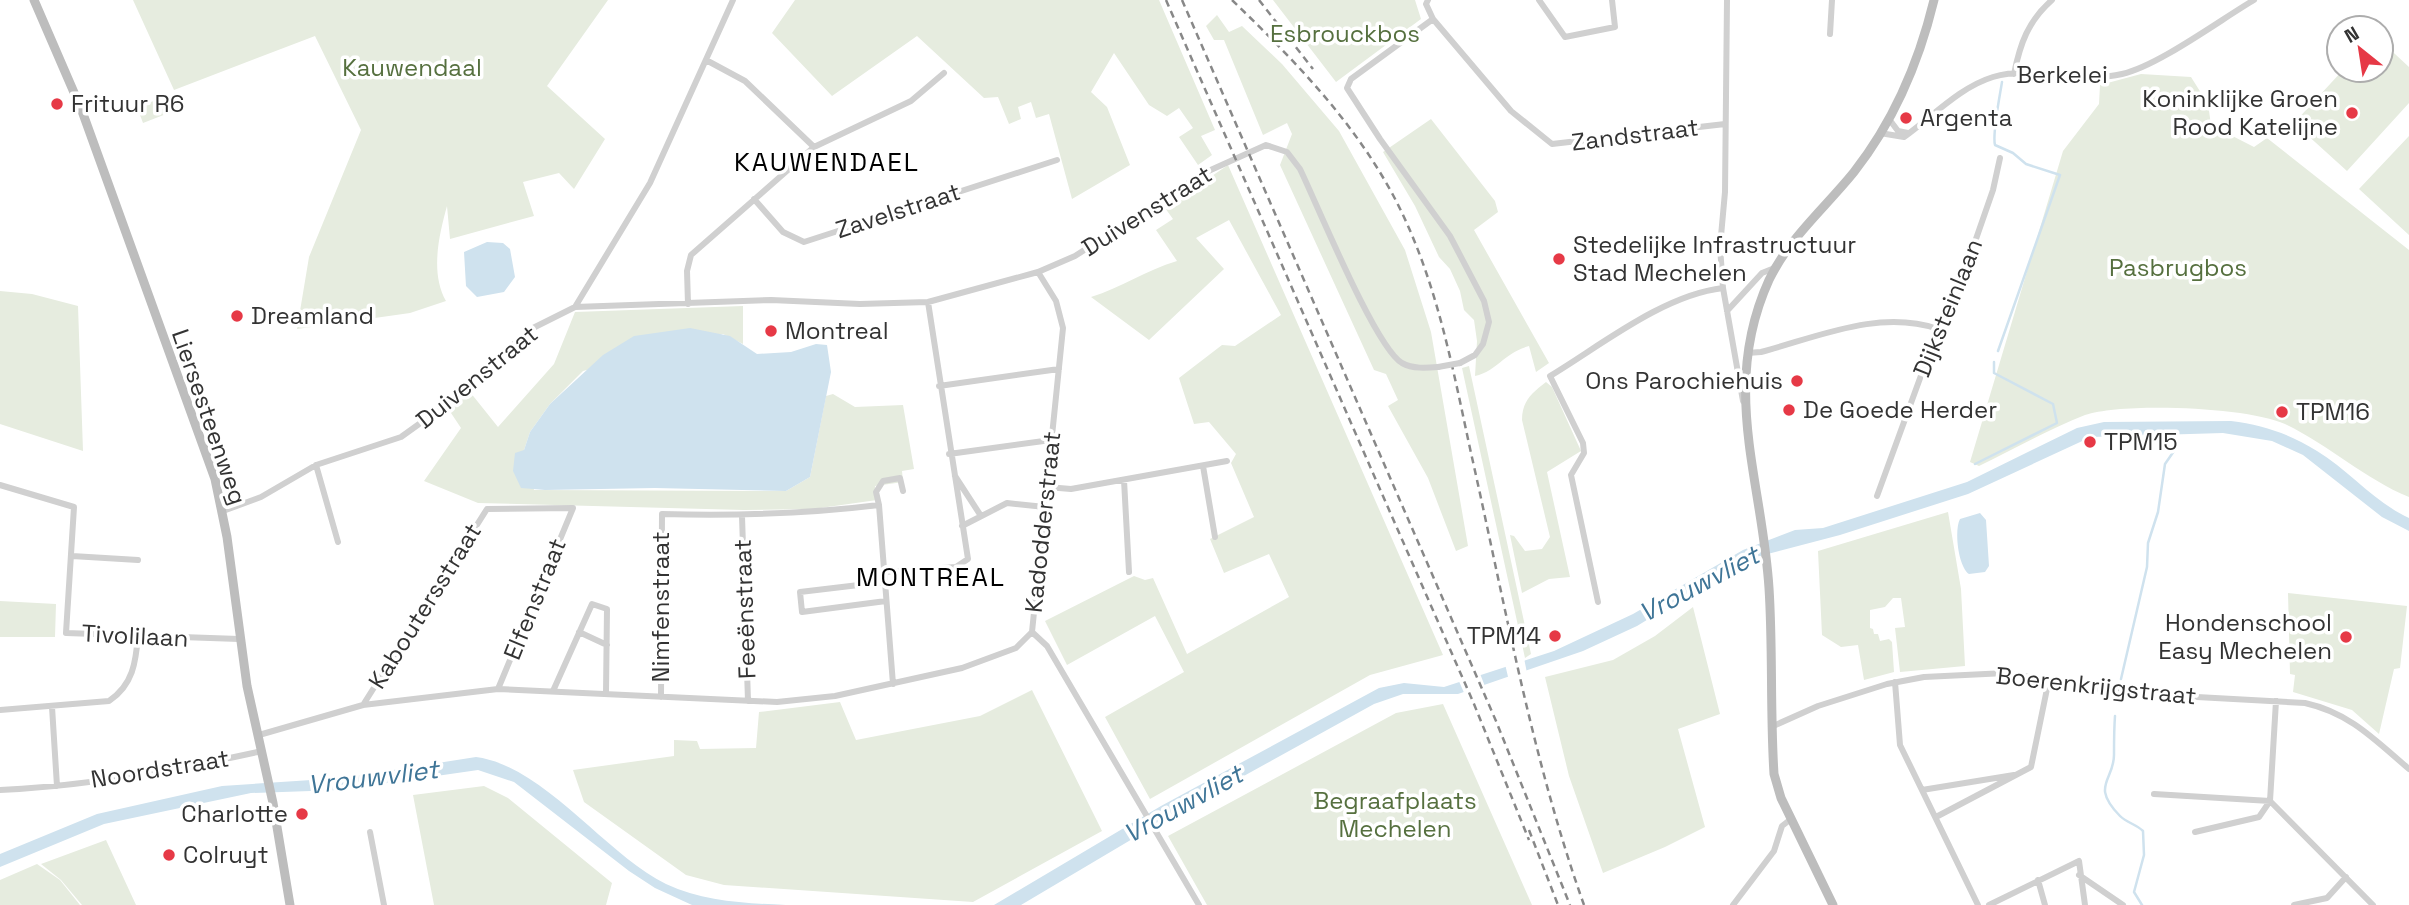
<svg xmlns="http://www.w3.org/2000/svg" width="2409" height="905" viewBox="0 0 2409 905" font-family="'Space Grotesk',sans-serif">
  <rect width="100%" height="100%" fill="#fff"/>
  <!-- green -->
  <path fill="#e6ecdf" d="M133,0H608L547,86L605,139L574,189L559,173L523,182L534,216L450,239L447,206C439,235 430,273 446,301L410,313L297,329L309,257L361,130L315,36L174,90Z
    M795,0H1159L1215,130L1201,136L1212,155L1198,165L1179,137L1193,128L1179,108L1167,116L1149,105L1114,53L1091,92L1107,107L1130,165L1072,199L1049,114L1036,118L1031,102L1018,107L1021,119L1009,124L998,97L984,98L917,36L832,96L772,33Z
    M1273,0H1415L1421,19L1336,82Z
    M1217,15L1229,32L1242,26L1282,64L1339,131L1405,250L1431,332L1468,546L1456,551L1428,478L1388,406L1398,400L1386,374L1374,370L1280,165L1292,134L1287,123L1263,135L1224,40H1214L1206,26Z
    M2381,41L2409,67V103L2347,171L2294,123L2343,70H2381Z
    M2141,74L2191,77L2208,104L2211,125L2254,147L2267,138L2409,250V497C2365,479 2329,445 2285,424C2249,407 2123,402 2085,415C2049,429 2014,449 1979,466L1970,462L2063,151L2099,104L2100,85Z
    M173,94L179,109L143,123L137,107Z
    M1431,119L1495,201L1498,212L1474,230L1549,363L1536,372L1529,346C1503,353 1499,370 1475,376L1477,341L1474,320L1464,310L1460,291L1450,269L1439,257L1415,206L1383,152Z
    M2409,136V235L2359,189Z
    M1228,165L1443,655L1370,675L1150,799L1105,717L1184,672L1155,616L1067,665L1045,621L1134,576L1145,580L1153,578L1187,654L1289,597L1269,554L1224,573L1210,539L1254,517L1231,463L1236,454L1209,422L1194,424L1179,378L1222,345L1235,346L1281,315L1229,220L1196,238L1224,269L1149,340L1091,297C1121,288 1146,270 1177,261L1156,230L1173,219L1165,208Z
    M0,291L32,294L78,306L83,451L0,424Z
    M743,306V344L723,334L583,371L550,404L530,432L524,450L534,490L786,491L810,477L826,396L833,394L855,407L903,405L914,469L902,471L903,482L875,486L877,500L813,509L744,510L478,503L424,481L461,428L449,410L470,392L498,427L554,364L575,312Z
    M1469,366L1531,654L1525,658L1462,368Z
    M1546,382L1552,387L1581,451L1547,472L1570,577L1549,579L1522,593L1510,535L1514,536L1525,551L1542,549L1550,537L1522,420C1522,401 1532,393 1546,382Z
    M1948,512L1961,589L1965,666L1900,672L1895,628L1905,627L1901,598H1893L1885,607L1870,610V628L1873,629L1874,634H1878L1880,641L1889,639L1892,642L1894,672L1864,680L1858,645L1841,647L1822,635L1818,551Z
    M2288,593L2407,606L2400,668L2394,669L2379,734L2352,710L2293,692L2295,675L2290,674Z
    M0,601L56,604L55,637H0Z
    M1693,607L1720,714L1678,729L1705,827L1665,847L1603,873L1569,776L1545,677L1613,660L1655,636Z
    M1032,690L1102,831L973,902L724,885L686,875L584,802L573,770L674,756V740L697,741L700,749L756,748L759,712L840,702L856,740L980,716Z
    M1443,704L1532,905H1207L1168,836L1396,713Z
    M484,786L508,798L612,883L606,905H434L413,795Z
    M106,840L136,905H82L61,880L41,864Z
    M37,864L60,880L80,905H0V880Z"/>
  <!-- water -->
  <path fill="#cfe2ee" d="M487,242L503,243L510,249L515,277L504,292L477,297L466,286L464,252Z
    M690,328L730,336L757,354L791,352L816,344L827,345L831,372L810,477L786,491L655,488L545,490L521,488L513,471L515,453L524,450L530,432L550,404L603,355L634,336Z
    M2231,421C2263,425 2290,434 2317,451C2350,471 2374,502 2409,518V531L2382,517L2303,455L2272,441L2223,433L2091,437L1968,494L1840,535L1745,560L1637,626L1583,651L1458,694H1403L1374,704L1166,819L1021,905H994L1161,806L1379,688L1404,683L1444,687L1554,651L1633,614L1743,550L1795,530L1823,528L1967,482L2077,428L2104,422Z
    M1980,513L1986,520L1989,566L1985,572L1969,574C1958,566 1954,530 1960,519Z
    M476,757C544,766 605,854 666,884C704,902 745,903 786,905H692L655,888L629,871L514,782L478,770L339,790L251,793L104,824L0,867V854L97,814L222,786L342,778Z"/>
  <!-- pier -->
  <path fill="#fff" d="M1524,658L1527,673L1509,681L1505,664Z
    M1479,671L1486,689L1465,695L1458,679Z"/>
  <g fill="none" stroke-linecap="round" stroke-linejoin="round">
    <!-- stream -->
    <path stroke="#cfe2ee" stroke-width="2.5" d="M1998,351L2060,175L2026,164L2013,153L1995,145C1992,134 2000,95 2002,82
      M1975,464L2057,423L2053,404L1994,373V362
      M2121,679L2147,567L2148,543L2158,512L2165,464L2174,451
      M2115,716C2114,729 2114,741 2114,755C2114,781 2090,785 2120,816C2127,823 2136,824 2143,831L2144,855L2134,892L2142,905"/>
    <!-- street -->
    <path stroke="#d0d0d0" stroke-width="6" d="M1428,0L1426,4L1433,19L1511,111L1552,144L1725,124
      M1539,0L1565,37L1615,27L1612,0
      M1433,19L1351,79L1347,88L1380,139L1450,236L1484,301L1489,322L1483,344L1475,355L1460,363
      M1830,34L1832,0
      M706,60L745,81L814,147
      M2014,74C2020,44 2028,21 2052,0
      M1889,119L1898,131L1908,133
      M1880,133L1904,137C1932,117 1960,87 1993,77C2034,65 2081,84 2122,74C2158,66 2220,20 2254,0
      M754,199L783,232L804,242L1057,160
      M1723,288L1720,247L1725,192L1727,0
      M688,304L687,271L691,255L814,147L911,101L944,73
      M575,307L650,183L733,0
      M1727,311L1762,273L1777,267
      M1747,353L1761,352C1818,337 1879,309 1938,329
      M939,386L1059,369
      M949,454L1051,440
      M316,465L338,542
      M1203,466L1215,537
      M955,476L981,516
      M1124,480L1129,572
      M0,485L74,507L66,633L239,639
      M1047,487L1071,489L1227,461
      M1877,496L1938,329L1944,331L1993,190L2000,158
      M879,505L876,492L883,481L900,478L903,491
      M223,511L261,497L316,465L401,437L440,409L531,329L575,307L771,300L860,304L928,302L1038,272L1075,256L1204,173L1266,145L1287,152L1300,169C1317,204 1375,347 1402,363C1413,369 1426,368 1438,367
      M742,516L748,701
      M962,526L1007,503L1045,507
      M72,556L138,560
      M883,572L956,567L968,559L928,302
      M884,582L800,592L802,612L886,601
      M1598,602L1571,475L1584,453L1583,443L1550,376C1600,346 1663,295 1723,288L1743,401
      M579,632L607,645
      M1032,632L1047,646L1199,905
      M1895,682L1900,745L1978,905
      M553,691L592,604L607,609L606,693
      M661,697L662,514C735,516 806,514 879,505L893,684
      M2276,701L2270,801L2373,905
      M363,705L487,509L573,508L498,689
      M52,707L57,786
      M0,710L109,701C133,685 136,662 138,635
      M1771,727L1818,706L1887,684L1924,677L2006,673L2124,693L2305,703C2350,713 2375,740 2409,769
      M259,735L363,705L498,689L777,702L835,696L962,668L1016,648L1032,632L1063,328L1056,301L1038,272
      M0,790C88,786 177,770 262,751
      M1922,790L2014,775
      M2154,794L2270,801
      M1936,817L2031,767L2049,679
      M370,832L384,905
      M2195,832L2259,817L2270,801
      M2079,875L2123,905
      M2038,880L2045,905
      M1733,905L1774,851L1782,826L1791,819
      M1989,905L2079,861L2085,905
      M2294,905L2327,898L2346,877"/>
    <!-- secondary -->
    <path stroke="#bdbdbd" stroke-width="9" d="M34,0L82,111L215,479L227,537L247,686L273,803L290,905
      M1833,905L1781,798L1774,774C1770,712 1773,650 1769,588C1762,479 1720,388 1769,280C1789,238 1825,208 1854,172C1894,121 1919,62 1934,0"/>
    <!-- rail -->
    <path stroke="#888" stroke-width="2.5" stroke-dasharray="7 5" stroke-linecap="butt" d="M1166,0L1474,704L1529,840
      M1182,0L1496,721L1570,905
      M1232,0C1293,59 1352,119 1393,195C1436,276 1452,365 1471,453C1505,604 1532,759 1584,905
      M1259,0L1313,69
      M1529,830L1558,905"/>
    <!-- street-bridge -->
    <path stroke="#d0d0d0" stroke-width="6" d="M1438,367L1460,363"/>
  </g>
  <!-- markers -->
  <g fill="#e63946" stroke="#fff" stroke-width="2.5">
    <circle cx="57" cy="104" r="7"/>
    <circle cx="2352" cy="113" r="7"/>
    <circle cx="1906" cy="118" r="7"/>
    <circle cx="1559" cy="259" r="7"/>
    <circle cx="237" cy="316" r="7"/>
    <circle cx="771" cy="331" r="7"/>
    <circle cx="1797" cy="381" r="7"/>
    <circle cx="1789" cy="410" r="7"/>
    <circle cx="2282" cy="412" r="7"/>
    <circle cx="2090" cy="442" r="7"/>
    <circle cx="1555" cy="636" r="7"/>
    <circle cx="2346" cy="637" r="7"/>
    <circle cx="302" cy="814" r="7"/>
    <circle cx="169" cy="855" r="7"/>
  </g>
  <g text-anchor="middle" stroke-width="7" stroke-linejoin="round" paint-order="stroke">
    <!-- park labels -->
    <g font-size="24" fill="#56703f" stroke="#fff">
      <text x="1345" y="42">Esbrouckbos</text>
      <text x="412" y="76">Kauwendaal</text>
      <text x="2178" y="276">Pasbrugbos</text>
      <text x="1395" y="809">Begraafplaats<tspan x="1395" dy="28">Mechelen</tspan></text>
    </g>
    <!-- street labels -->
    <g font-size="24" fill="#333" stroke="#fff">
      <text x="2062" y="83">Berkelei</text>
      <text transform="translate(1635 135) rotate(-7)" y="8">Zandstraat</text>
      <text transform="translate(898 211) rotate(-18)" y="8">Zavelstraat</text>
      <text transform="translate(1147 211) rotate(-32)" y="8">Duivenstraat</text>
      <text transform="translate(1948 308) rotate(-68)" y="8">Dijksteinlaan</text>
      <text transform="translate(477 377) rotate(-39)" y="8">Duivenstraat</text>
      <text transform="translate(209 417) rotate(71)" y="8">Liersesteenweg</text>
      <text transform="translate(1043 522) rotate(-84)" y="8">Kadodderstraat</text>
      <text transform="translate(535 599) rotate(-68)" y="8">Elfenstraat</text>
      <text transform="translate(425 606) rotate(-58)" y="8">Kaboutersstraat</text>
      <text transform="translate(661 607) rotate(-90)" y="8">Nimfenstraat</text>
      <text transform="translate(745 609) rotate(-92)" y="8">Feeënstraat</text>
      <text transform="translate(135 636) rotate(3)" y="8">Tivolilaan</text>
      <text transform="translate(2096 686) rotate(6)" y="8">Boerenkrijgstraat</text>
      <text transform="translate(160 769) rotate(-9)" y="8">Noordstraat</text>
    </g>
    <!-- poi labels -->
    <g font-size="24" fill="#333" stroke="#fff" text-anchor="start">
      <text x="2338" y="107" text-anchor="end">Koninklijke Groen<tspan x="2338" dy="28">Rood Katelijne</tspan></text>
      <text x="71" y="112">Frituur R6</text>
      <text x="1920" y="126">Argenta</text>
      <text x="1573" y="253">Stedelijke Infrastructuur<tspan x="1573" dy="28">Stad Mechelen</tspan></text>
      <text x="251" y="324">Dreamland</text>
      <text x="785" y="339">Montreal</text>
      <text x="1783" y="389" text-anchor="end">Ons Parochiehuis</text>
      <text x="1803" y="418">De Goede Herder</text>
      <text x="2296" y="420">TPM16</text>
      <text x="2104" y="450">TPM15</text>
      <text x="2332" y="631" text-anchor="end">Hondenschool<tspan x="2332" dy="28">Easy Mechelen</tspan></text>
      <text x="1541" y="644" text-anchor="end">TPM14</text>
      <text x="288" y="822" text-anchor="end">Charlotte</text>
      <text x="183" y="863">Colruyt</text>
    </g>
    <!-- neighbourhood labels -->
    <g font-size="26" letter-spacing="2" fill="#000" stroke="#fff">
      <text x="827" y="171">KAUWENDAEL</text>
      <text x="931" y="586">MONTREAL</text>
    </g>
    <!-- water labels -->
    <g font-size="26" font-style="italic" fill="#3f7597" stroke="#fff">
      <text transform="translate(1699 584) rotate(-28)" y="9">Vrouwvliet</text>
      <text transform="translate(373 777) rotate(-7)" y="9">Vrouwvliet</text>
      <text transform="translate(1183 804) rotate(-29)" y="9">Vrouwvliet</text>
    </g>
  </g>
  <!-- north arrow -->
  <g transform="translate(2360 49) rotate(330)"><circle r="33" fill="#ffffff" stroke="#adadad" stroke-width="2"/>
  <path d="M0-5L12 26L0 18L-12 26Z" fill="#e63946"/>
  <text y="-10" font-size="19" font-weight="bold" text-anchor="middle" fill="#333333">N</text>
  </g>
</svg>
